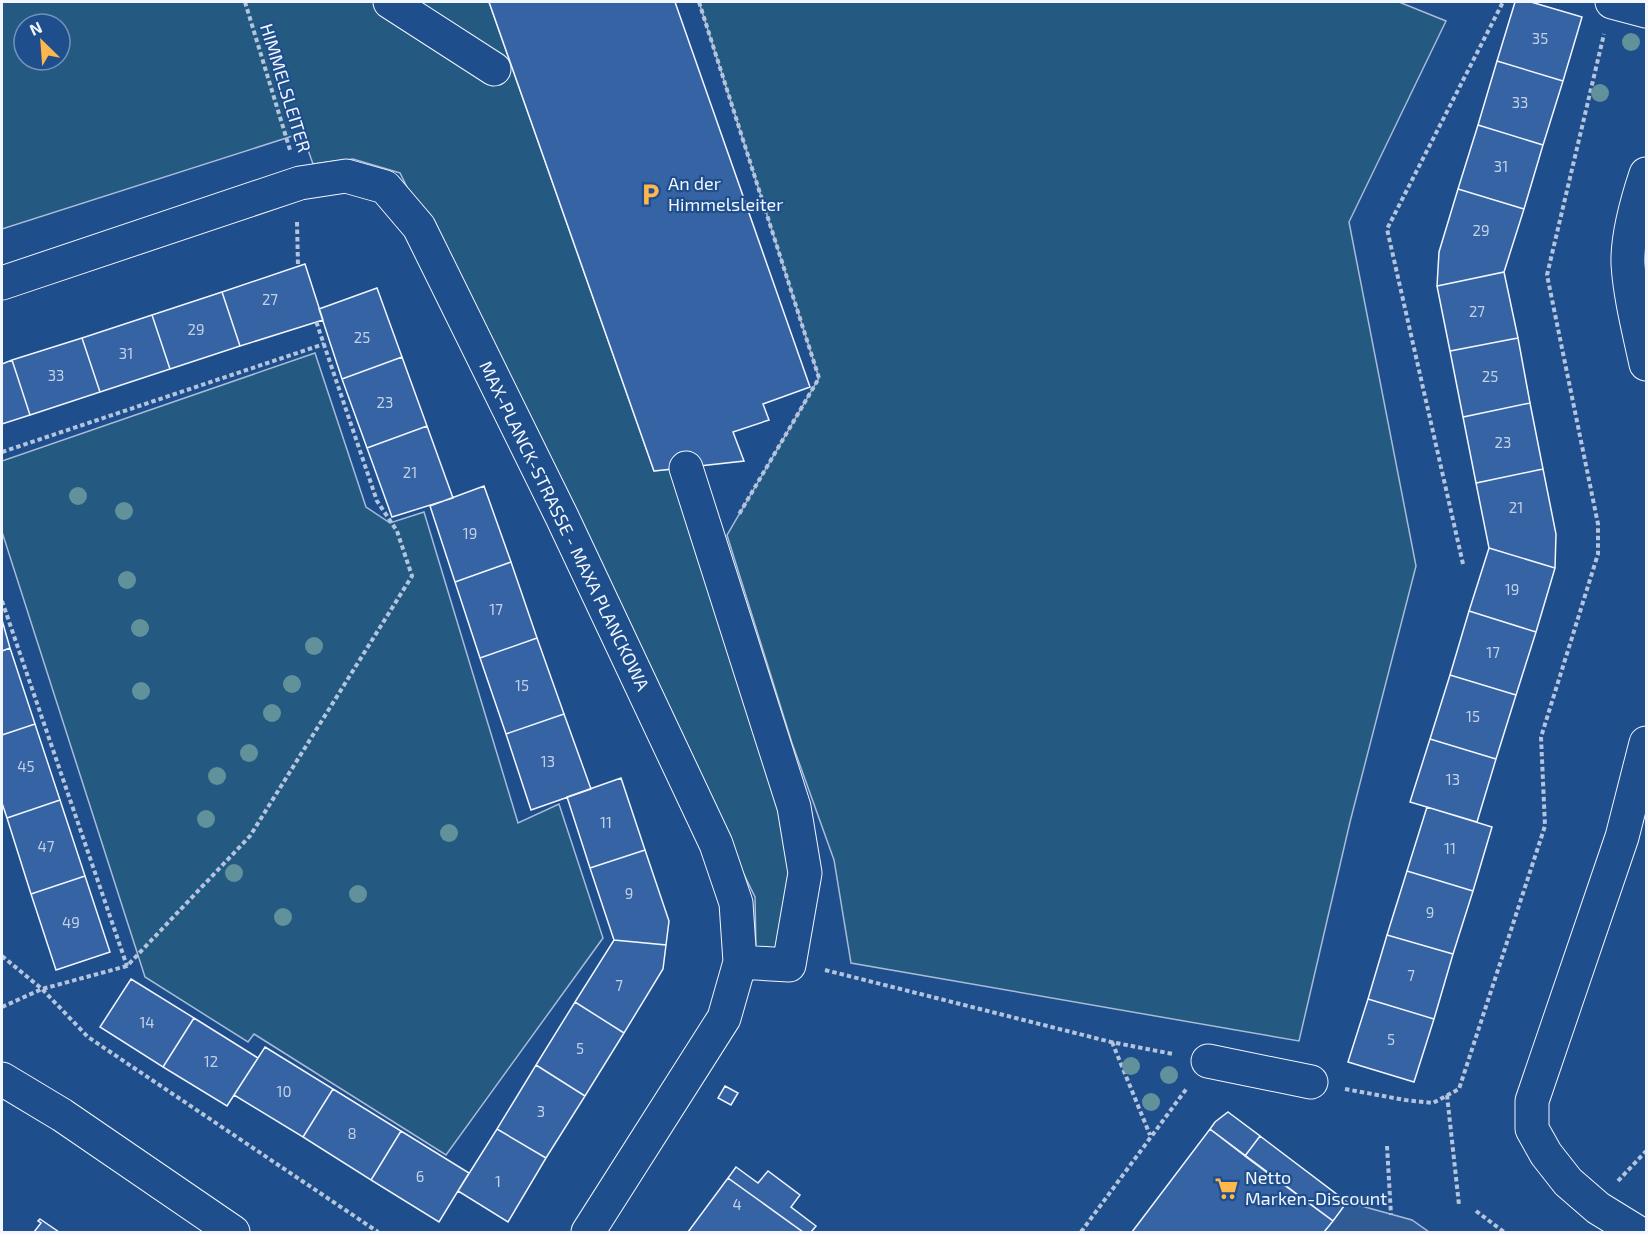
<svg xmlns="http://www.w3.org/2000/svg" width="1648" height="1234" viewBox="0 0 1648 1234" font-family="'Exo 2',sans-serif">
  <rect width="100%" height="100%" fill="#1f4e8c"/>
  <!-- green -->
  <path fill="#245a82" stroke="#a8bbd7" stroke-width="1.5" fill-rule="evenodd" d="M2,2H489L654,471L686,468L783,810L794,874L783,952L756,949L755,897L400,173L353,159L313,164L302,133L2,229ZM24,24H60V60H24Z
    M699,2H1399L1446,21L1349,222L1416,566L1350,822L1299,1041L851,963L834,860L792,743L727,535L819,378Z
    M315,353L366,507L390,523L424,512L518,823L559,804L603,938L446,1155L254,1034L248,1042L145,977L2,532V461Z"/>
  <!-- parking -->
  <path fill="#305b95" stroke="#a8bbd7" stroke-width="1.5" d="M1347,1202L1412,1220L1429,1232H1324Z"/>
  <!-- building -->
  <path fill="#3563a3" stroke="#f2f6ff" stroke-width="1.5" d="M489,2H675L810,387L763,404L769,420L733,432L744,461L654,471Z
    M1515,2H1531L1582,17L1563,81L1497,61Z
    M1497,61L1563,81L1543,145L1478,125Z
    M1478,125L1543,145L1524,209L1458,189Z
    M1458,189L1524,209L1504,272L1437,286L1439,252Z
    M305,264L323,320L240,346L222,292Z
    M1504,272L1518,338L1450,351L1437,286Z
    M377,288L402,357L342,379L319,309Z
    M222,292L240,346L170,369L152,315Z
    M152,315L170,369L100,392L82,338Z
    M82,338L100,392L30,415L12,360Z
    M1518,338L1530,403L1463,417L1450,351Z
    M402,357L427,426L367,448L342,379Z
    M12,360L30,415L2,424V364Z
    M1530,403L1543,469L1476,483L1463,417Z
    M427,426L453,498L392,517L367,448Z
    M1543,469L1556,534L1555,568L1489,548L1476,483Z
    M484,486L511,562L455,582L430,506Z
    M1489,548L1555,568L1536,632L1469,611Z
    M511,562L537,638L480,658L455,582Z
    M1469,611L1536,632L1516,695L1450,675Z
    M2,620L10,648L2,651Z
    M537,638L564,714L506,734L480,658Z
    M10,648L35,724L2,735V651Z
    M1450,675L1516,695L1496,759L1430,739Z
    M564,714L591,789L531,810L506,734Z
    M35,724L60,800L7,818L2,803V735Z
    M1430,739L1496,759L1477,822L1410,802Z
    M621,778L645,850L590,868L567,797Z
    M60,800L85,876L31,894L7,818Z
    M1427,807L1492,827L1473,891L1407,871Z
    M645,850L669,921L666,945L614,940L590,868Z
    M1407,871L1473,891L1453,954L1387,935Z
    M85,876L110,952L56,970L31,894Z
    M1387,935L1453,954L1434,1019L1368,999Z
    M614,940L666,945L663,969L624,1033L575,1002Z
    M131,979L194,1018L163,1067L100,1027Z
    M1368,999L1434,1019L1414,1082L1348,1062Z
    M575,1002L624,1033L585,1096L536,1065Z
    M194,1018L258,1058L227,1106L163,1067Z
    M265,1047L333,1089L303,1137L234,1095Z
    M536,1065L585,1096L546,1158L497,1129Z
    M725,1086L738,1093L731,1105L718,1098Z
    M333,1089L401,1131L371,1180L303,1137Z
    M1228,1112L1260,1136L1245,1156L1210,1129L1215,1122Z
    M497,1129L546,1158L508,1222L458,1191Z
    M1210,1129L1333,1221L1324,1232H1132Z
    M401,1131L469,1173L439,1222L371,1180Z
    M1260,1136L1347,1202L1333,1221L1245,1156Z
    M736,1167L758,1183L768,1171L800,1195L791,1207L816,1226L811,1232H803L728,1178Z
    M728,1178L803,1232H688Z
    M40,1219L59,1232H34L41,1223L38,1221Z"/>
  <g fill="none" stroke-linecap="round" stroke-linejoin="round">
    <defs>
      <path id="minor" d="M390,2L494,69
        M1612,2L1646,11
        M1646,174C1638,198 1627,237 1628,264C1630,297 1639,331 1646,364
        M2,283L300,183L346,176L385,187L419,227L562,517L716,844L736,903L740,962L724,1018L588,1232
        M686,468L794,807L805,873L789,965L740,962
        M1208,1061L1311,1082
        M2,1079L62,1115L233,1232
        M1637,1232L1598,1208L1568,1182L1546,1154L1532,1129V1101L1622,837L1646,743"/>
    </defs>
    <!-- minor casing -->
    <use href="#minor" stroke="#f2f6ff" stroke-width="35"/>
    <!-- path -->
    <path stroke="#b3c4dc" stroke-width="4" stroke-dasharray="4.5 3" stroke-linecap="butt" d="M245,2L290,150
      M699,2L819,378L738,516
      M297,222L298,266
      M2,452L324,344
      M1463,564L1387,229L1503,2
      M2,601L127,966
      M2,956L42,989L88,1037L378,1232
      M825,970L1111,1042L1173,1054
      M2,1007L42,989L127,966L250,836L412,576L397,531L377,501L316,321
      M1112,1042L1150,1135
      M1345,1089L1405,1100L1433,1103L1459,1089L1545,826L1541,737L1598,554V524L1547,275L1604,34
      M1447,1095L1459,1205
      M1387,1146L1391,1215
      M1618,1181L1646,1151
      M1476,1211L1504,1232
      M1081,1232L1187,1088"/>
    <!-- minor -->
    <use href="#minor" stroke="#1f4e8c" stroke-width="33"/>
  </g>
  <!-- trees -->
  <g fill="#61919a">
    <circle cx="1631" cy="42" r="9"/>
    <circle cx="1600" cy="93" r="9"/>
    <circle cx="78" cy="496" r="9"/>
    <circle cx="124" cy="511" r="9"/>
    <circle cx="127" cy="580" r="9"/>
    <circle cx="140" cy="628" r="9"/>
    <circle cx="314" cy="646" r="9"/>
    <circle cx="292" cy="684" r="9"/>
    <circle cx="141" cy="691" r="9"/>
    <circle cx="272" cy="713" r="9"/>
    <circle cx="249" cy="753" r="9"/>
    <circle cx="217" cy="776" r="9"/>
    <circle cx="206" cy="819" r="9"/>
    <circle cx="449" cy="833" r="9"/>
    <circle cx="234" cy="873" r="9"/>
    <circle cx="358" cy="894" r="9"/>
    <circle cx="283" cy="917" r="9"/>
    <circle cx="1131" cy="1066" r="9"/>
    <circle cx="1169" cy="1075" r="9"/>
    <circle cx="1151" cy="1102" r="9"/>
  </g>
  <!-- icons -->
  <defs>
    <symbol id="parking-bare" viewBox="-9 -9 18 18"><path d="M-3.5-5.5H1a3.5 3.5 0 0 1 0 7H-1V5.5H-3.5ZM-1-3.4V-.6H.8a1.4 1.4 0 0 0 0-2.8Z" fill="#ffb74d" stroke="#1f4e8c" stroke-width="2.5" paint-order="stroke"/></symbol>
    <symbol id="supermarket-bare" viewBox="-9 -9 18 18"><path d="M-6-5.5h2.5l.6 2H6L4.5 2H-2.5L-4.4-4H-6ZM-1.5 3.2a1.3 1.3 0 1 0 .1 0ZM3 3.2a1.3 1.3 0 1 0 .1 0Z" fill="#ffb74d" stroke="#1f4e8c" stroke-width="2.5" paint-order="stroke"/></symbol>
  </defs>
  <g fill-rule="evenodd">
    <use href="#parking-bare" x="634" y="178" width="33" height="33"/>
    <use href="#supermarket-bare" x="1210" y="1172" width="33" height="33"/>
  </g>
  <g text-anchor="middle" stroke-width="4.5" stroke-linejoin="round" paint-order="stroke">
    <!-- number labels -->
    <g font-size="15" fill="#c3d1e8">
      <text x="1540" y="44">35</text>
      <text x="1520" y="108">33</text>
      <text x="1501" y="172">31</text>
      <text x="1481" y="236">29</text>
      <text x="270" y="305">27</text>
      <text x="1477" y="317">27</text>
      <text x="196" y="335">29</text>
      <text x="362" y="343">25</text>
      <text x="126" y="359">31</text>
      <text x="56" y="381">33</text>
      <text x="1490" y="382">25</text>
      <text x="385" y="408">23</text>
      <text x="1503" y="448">23</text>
      <text x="410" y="478">21</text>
      <text x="1516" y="513">21</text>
      <text x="470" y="539">19</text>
      <text x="1512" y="595">19</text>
      <text x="496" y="615">17</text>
      <text x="1493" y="658">17</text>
      <text x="522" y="691">15</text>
      <text x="1473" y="722">15</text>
      <text x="548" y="767">13</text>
      <text x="26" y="772">45</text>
      <text x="1453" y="785">13</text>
      <text x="606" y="828">11</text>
      <text x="46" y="852">47</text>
      <text x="1450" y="854">11</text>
      <text x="629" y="899">9</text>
      <text x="1430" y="918">9</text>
      <text x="71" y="928">49</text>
      <text x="1411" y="981">7</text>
      <text x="619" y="991">7</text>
      <text x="147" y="1028">14</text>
      <text x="1391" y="1045">5</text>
      <text x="580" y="1054">5</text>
      <text x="211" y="1067">12</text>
      <text x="284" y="1097">10</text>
      <text x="541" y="1117">3</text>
      <text x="352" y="1139">8</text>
      <text x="420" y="1182">6</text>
      <text x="498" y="1187">1</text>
      <text x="737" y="1210">4</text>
    </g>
    <!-- street labels -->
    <g font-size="18" fill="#f2f6ff" stroke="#1f4e8c">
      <text transform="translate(285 88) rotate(73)" y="6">HIMMELSLEITER</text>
      <text transform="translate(564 526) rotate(64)" y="6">MAX-PLANCK-STRASSE - MAXA PLANCKOWA</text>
    </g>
    <!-- poi labels -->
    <g font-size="18" fill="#f2f6ff" stroke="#1f4e8c" text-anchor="start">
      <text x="668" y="190">An der<tspan x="668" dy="21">Himmelsleiter</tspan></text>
      <text x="1245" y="1184">Netto<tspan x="1245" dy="21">Marken-Discount</tspan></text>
    </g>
  </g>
  <!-- border -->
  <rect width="1648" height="1234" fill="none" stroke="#f2f6ff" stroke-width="6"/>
  <!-- north arrow -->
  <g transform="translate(42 42) rotate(335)"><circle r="28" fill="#1f4e8c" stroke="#7391ba" stroke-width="1.5"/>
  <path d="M0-4.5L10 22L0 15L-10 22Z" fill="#ffb74d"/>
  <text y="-9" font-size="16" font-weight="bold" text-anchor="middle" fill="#f2f6ff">N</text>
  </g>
</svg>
